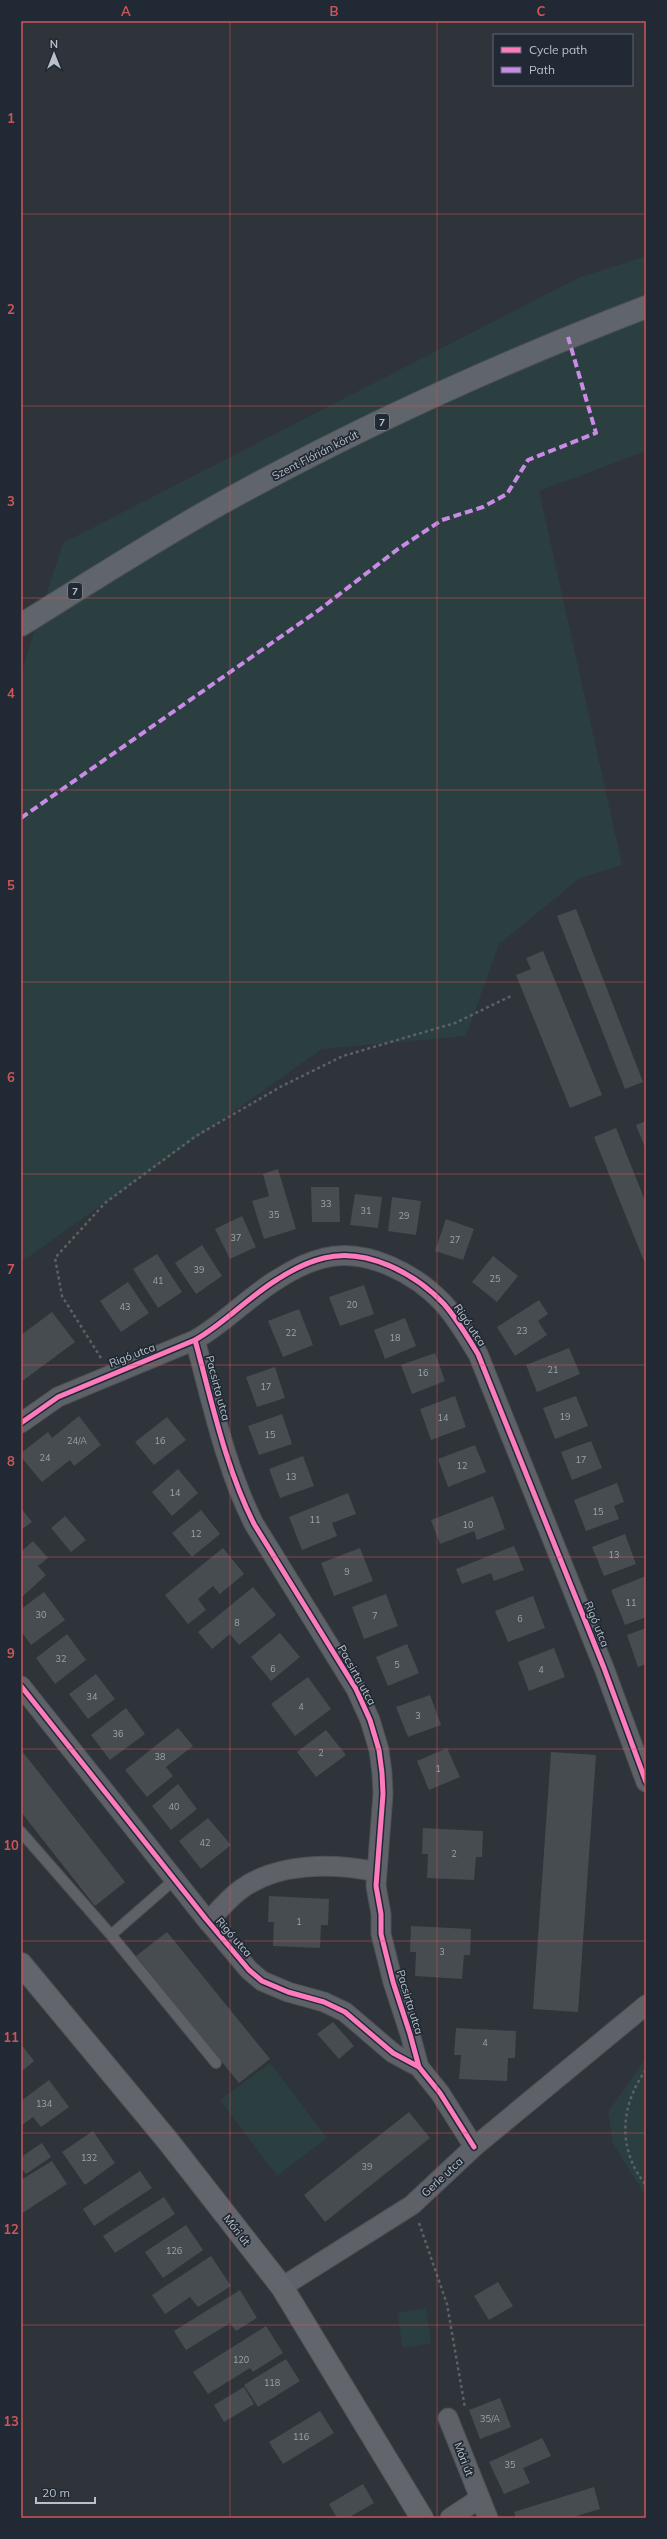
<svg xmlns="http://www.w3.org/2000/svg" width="667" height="2539" viewBox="0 0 667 2539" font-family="Mulish,sans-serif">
  <rect width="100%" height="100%" fill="#2e343a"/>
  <!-- green -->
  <path fill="#2b3e40" d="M646,256V451L539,491L622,865L580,878L499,944L466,1036L322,1049L21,1262V673L63,543L578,278Z
    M646,2058V2197L613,2143L608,2112Z
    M270,2063L327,2138L277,2176L220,2100Z
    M426,2308L431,2343L403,2348L397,2313Z"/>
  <!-- building -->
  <path fill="#474c51" d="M576,909L643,1082L625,1089L557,916Z
    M543,951L602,1095L570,1108L516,975L531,969L526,958Z
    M646,1121V1150L636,1125Z
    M616,1128L646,1203V1266L594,1137Z
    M278,1169L296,1229L264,1239L252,1201L269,1196L263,1174Z
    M311,1187H339L340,1222H312Z
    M355,1194L382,1197L378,1228L350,1225Z
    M392,1197L421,1201L416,1235L388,1231Z
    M242,1216L256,1247L230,1259L215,1229Z
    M446,1219L474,1229L463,1260L435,1251Z
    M202,1245L222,1276L196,1294L175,1263Z
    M157,1254L182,1292L158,1308L133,1269Z
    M493,1256L518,1276L497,1302L472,1282Z
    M128,1282L149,1313L121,1332L100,1301Z
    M364,1285L374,1314L340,1326L329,1297Z
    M539,1300L548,1314L538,1321L547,1335L515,1356L497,1327Z
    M299,1309L313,1345L283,1357L268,1321Z
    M52,1312L75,1342L21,1382V1335Z
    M405,1318L416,1346L385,1359L374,1330Z
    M569,1348L580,1374L537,1392L526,1365Z
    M435,1353L445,1381L412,1394L401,1365Z
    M275,1367L285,1398L257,1407L246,1377Z
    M455,1396L466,1427L431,1440L420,1409Z
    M576,1396L588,1426L555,1439L543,1408Z
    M282,1414L292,1444L259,1455L248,1426Z
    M79,1416L101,1445L74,1466L70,1460L42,1482L21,1457V1453L48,1432L52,1438Z
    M167,1417L186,1440L154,1465L135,1442Z
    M591,1441L602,1468L572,1480L561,1452Z
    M475,1445L486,1472L448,1487L438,1459Z
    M303,1456L314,1486L280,1498L269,1469Z
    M178,1469L198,1493L172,1516L152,1492Z
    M617,1483L624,1502L614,1506L619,1519L586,1531L574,1500Z
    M348,1493L356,1514L332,1523L337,1536L302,1550L289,1517Z
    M493,1496L505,1529L477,1540L474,1531L440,1544L431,1520Z
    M21,1508L32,1522L21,1530Z
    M201,1510L220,1534L192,1557L172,1533Z
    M65,1516L86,1540L71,1552L51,1528Z
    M625,1534L636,1564L604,1576L592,1547Z
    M33,1541L48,1558L38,1566L46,1575L21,1598V1549L22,1551Z
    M514,1546L524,1570L494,1581L491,1573L462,1584L456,1569Z
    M223,1548L244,1574L220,1594L213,1586L198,1599L206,1610L188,1624L165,1595Z
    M360,1548L373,1581L334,1596L321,1563Z
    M646,1576V1617L625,1625L611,1590Z
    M253,1587L276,1615L239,1645L230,1634L212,1649L198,1632Z
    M44,1592L65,1620L31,1645L21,1631V1609Z
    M386,1594L398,1626L364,1639L352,1607Z
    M533,1596L545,1628L508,1642L495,1611Z
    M646,1628V1664L638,1667L627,1635Z
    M280,1633L300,1657L271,1681L251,1657Z
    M67,1634L86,1660L55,1684L36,1658Z
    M407,1644L419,1673L388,1686L376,1657Z
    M554,1648L565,1677L529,1691L518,1662Z
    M96,1674L115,1699L88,1719L69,1694Z
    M308,1677L331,1709L295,1736L271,1704Z
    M430,1695L441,1725L408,1737L396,1707Z
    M126,1708L145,1734L110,1760L91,1735Z
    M178,1728L193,1746L166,1767L173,1776L147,1797L125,1770Z
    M326,1730L346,1755L316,1777L297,1752Z
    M447,1748L460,1777L429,1790L417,1761Z
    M22,1751L125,1882L95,1906L21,1812Z
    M551,1752L596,1755L578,2012L533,2009Z
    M178,1784L197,1809L171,1830L152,1806Z
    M208,1818L231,1845L201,1869L179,1841Z
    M423,1828L483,1831L482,1857H476L474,1880L427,1878L428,1854H422Z
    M269,1896L329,1899L328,1925H321L320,1948L273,1946L274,1922H268Z
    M411,1926L471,1929L470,1955H464L462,1979L415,1976L416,1952H410Z
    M167,1932L270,2059L239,2083L136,1956Z
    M333,2022L354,2046L339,2059L317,2034Z
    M456,2028L516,2031L515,2058H508L507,2081L459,2079L461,2055H454Z
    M21,2044L34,2061L21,2072Z
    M49,2080L69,2107L41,2127L33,2117L21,2126V2101Z
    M409,2112L430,2138L325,2222L304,2195Z
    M93,2131L115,2163L85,2185L62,2152Z
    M42,2143L51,2157L26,2174L21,2168V2157Z
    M52,2161L67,2184L21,2214V2180Z
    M140,2171L152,2188L94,2226L83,2209Z
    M164,2197L175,2214L115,2253L103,2236Z
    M186,2225L203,2250L163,2278L145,2252Z
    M211,2256L231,2286L198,2307L190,2297L165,2314L152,2295Z
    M498,2282L513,2306L489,2320L474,2296Z
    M240,2290L257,2318L236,2331L230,2323L186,2350L174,2331Z
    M266,2326L283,2353L253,2372L250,2368L208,2394L193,2372Z
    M286,2359L300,2381L258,2407L244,2385Z
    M244,2387L254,2404L224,2422L214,2405Z
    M500,2398L511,2427L480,2439L469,2410Z
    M320,2411L334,2433L283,2464L269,2442Z
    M542,2438L551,2456L523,2468L530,2483L504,2494L489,2462Z
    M363,2484L374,2503L348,2518H337L329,2504Z
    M594,2487L600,2509L570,2518H516L514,2512Z"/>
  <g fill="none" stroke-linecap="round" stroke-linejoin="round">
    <defs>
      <path id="service" d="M21,1832L111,1935L216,2063
        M111,1935L174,1880"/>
      <path id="minor" d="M195,1340C212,1402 225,1466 254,1524L356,1689L370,1720L379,1750L382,1773L383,1794L376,1886L381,1914V1934L393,1982L410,2034L419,2067
        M21,1423L58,1397L195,1340C225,1323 248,1297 278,1279C292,1270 307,1262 324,1258C366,1247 416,1274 444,1304C457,1319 467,1336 478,1354L604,1668L646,1782
        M21,1686L206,1919L249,1970L262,1981L288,1992L324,2002L345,2012L393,2053L419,2067L440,2093L474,2147
        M208,1922C218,1911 228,1899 240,1890C277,1862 334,1863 376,1872
        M282,2287L412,2205L474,2147L646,2005
        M448,2418L488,2518
        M450,2518L479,2499"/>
      <path id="secondary" d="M21,1964L168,2141L282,2287L422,2518"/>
      <path id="primary" d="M21,625C87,584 152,542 220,504C357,428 500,363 646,307"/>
    </defs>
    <!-- service casing -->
    <use href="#service" stroke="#4c5054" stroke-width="12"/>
    <!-- minor casing -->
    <use href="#minor" stroke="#4c5054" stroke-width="21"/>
    <!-- secondary casing -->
    <use href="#secondary" stroke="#4c5054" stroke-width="24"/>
    <!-- primary casing -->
    <use href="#primary" stroke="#4b5056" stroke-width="24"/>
    <!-- path -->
    <path stroke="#5b6165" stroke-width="2.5" stroke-dasharray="3 3" stroke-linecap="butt" d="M101,1358L62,1296L55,1258L105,1203L196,1136L282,1086L343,1056L455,1023L511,996
      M646,2070C620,2105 617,2150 646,2185
      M419,2223L447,2304L465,2408"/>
    <!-- service -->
    <use href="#service" stroke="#5e6268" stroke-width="10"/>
    <!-- minor -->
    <use href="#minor" stroke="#5e6268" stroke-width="19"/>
    <!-- secondary -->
    <use href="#secondary" stroke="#62666c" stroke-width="22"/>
    <!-- primary -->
    <use href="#primary" stroke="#5f656a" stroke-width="22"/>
    <!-- quiet -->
    <path stroke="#ca8be6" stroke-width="4" stroke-dasharray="8 4" stroke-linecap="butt" d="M21,818L319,610L398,549L442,520L483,507L507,494L528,460L596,433L568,337"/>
    <defs>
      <path id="cycleway" d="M195,1340C212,1402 225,1466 254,1524L356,1689L370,1720L379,1750L382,1773L383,1794L376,1886L381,1914V1934L393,1982L410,2034L419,2067
        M21,1423L58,1397L195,1340C225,1323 248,1297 278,1279C292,1270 307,1262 324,1258C366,1247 416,1274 444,1304C457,1319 467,1336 478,1354L604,1668L646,1782
        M21,1686L206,1919L249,1970L262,1981L288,1992L324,2002L345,2012L393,2053L419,2067L440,2093L474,2147"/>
    </defs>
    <!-- cycleway casing -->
    <use href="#cycleway" stroke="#212a34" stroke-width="8"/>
    <!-- cycleway -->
    <use href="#cycleway" stroke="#fd7abc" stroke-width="5"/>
  </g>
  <!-- grid -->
  <path fill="none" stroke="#cd5658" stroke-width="1" stroke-opacity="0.55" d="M230,21V2518M437,21V2518M21,214H646M21,406H646M21,598H646M21,790H646M21,982H646M21,1174H646M21,1365H646M21,1557H646M21,1749H646M21,1941H646M21,2133H646M21,2325H646"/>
  <g text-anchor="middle" stroke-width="3.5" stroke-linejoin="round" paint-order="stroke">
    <!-- number labels -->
    <g font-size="9" fill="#9ca3ab">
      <text x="326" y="1207">33</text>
      <text x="366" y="1214">31</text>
      <text x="274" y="1218">35</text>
      <text x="404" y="1219">29</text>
      <text x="236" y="1241">37</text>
      <text x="455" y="1243">27</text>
      <text x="199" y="1273">39</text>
      <text x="495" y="1282">25</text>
      <text x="158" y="1284">41</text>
      <text x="352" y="1308">20</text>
      <text x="125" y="1310">43</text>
      <text x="522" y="1334">23</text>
      <text x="291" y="1336">22</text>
      <text x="395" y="1341">18</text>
      <text x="553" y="1373">21</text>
      <text x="423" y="1376">16</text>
      <text x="266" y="1390">17</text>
      <text x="565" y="1420">19</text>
      <text x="443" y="1421">14</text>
      <text x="270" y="1438">15</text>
      <text x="77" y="1444">24/A</text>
      <text x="160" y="1444">16</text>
      <text x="45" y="1461">24</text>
      <text x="581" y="1463">17</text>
      <text x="462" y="1469">12</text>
      <text x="291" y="1480">13</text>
      <text x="175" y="1496">14</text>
      <text x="598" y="1515">15</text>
      <text x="315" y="1523">11</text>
      <text x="468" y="1528">10</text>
      <text x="196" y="1537">12</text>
      <text x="614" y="1558">13</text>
      <text x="347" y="1575">9</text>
      <text x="631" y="1606">11</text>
      <text x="41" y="1618">30</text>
      <text x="375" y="1619">7</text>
      <text x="520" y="1622">6</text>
      <text x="237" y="1626">8</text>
      <text x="61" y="1662">32</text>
      <text x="397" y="1668">5</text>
      <text x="273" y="1672">6</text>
      <text x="541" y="1673">4</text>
      <text x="92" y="1700">34</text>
      <text x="301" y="1710">4</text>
      <text x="418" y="1719">3</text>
      <text x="118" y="1737">36</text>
      <text x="321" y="1756">2</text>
      <text x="160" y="1760">38</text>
      <text x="438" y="1772">1</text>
      <text x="174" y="1810">40</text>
      <text x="205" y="1846">42</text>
      <text x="454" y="1857">2</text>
      <text x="299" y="1925">1</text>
      <text x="442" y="1955">3</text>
      <text x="485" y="2046">4</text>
      <text x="44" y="2107">134</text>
      <text x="89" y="2161">132</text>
      <text x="367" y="2170">39</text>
      <text x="174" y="2254">126</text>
      <text x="241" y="2363">120</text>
      <text x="272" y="2386">118</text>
      <text x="490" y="2422">35/A</text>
      <text x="301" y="2440">116</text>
      <text x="510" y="2468">35</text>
    </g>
    <!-- shield labels -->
    <g fill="#212a34" stroke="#8b939c" stroke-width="1">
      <rect x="375" y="414" width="14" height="16" rx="3"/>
      <rect x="68" y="583" width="14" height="16" rx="3"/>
    </g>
    <g font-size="10" font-weight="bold" fill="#b9c0c9">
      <text x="382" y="426">7</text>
      <text x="75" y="595">7</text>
    </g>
    <!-- street labels -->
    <g font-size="11" fill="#b9c0c9" stroke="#212a34">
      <text transform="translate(315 455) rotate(-27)" y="4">Szent Flórián körút</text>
      <text transform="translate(470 1325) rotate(56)" y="4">Rigó utca</text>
      <text transform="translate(132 1355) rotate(-21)" y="4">Rigó utca</text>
      <text transform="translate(218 1388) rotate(75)" y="4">Pacsirta utca</text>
      <text transform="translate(597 1624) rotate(68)" y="4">Rigó utca</text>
      <text transform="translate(357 1675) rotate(61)" y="4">Pacsirta utca</text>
      <text transform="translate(234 1937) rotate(49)" y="4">Rigó utca</text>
      <text transform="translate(410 2002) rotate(73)" y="4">Pacsirta utca</text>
      <text transform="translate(442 2177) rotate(-43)" y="4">Gerle utca</text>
      <text transform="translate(237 2230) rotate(52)" y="4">Móri út</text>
      <text transform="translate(464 2459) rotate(69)" y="4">Móri út</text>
    </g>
  </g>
  <!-- border -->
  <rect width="667" height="2539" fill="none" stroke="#212a34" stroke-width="44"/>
  <!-- legend -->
  <rect x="493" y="34" width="140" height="52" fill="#212a34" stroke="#5e6670"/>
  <rect x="501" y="47" width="20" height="6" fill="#fd7abc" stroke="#5e6670"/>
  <text x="529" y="54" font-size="12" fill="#b9c0c9">Cycle path</text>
  <rect x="501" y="67" width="20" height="6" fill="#ca8be6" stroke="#5e6670"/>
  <text x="529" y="74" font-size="12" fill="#b9c0c9">Path</text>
  <!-- north arrow -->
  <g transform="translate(54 54)" stroke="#212a34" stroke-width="3" paint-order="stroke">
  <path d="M0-3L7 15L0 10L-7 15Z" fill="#b9c0c9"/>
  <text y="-6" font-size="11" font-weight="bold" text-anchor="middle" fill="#b9c0c9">N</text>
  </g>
  <!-- scale -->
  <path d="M36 2497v6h59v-6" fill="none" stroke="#b9c0c9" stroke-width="2"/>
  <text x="42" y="2497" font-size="12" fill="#b9c0c9" stroke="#212a34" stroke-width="3" paint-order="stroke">20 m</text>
  <rect x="22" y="22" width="623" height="2495" fill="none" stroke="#cd5658" stroke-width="1.5"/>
  <g font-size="13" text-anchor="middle" font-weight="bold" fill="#cd5658">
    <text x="126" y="16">A</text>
    <text x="334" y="16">B</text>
    <text x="541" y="16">C</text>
    <text x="11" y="123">1</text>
    <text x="11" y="314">2</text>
    <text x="11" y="506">3</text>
    <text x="11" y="698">4</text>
    <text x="11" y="890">5</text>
    <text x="11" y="1082">6</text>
    <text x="11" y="1274">7</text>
    <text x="11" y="1466">8</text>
    <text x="11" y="1658">9</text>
    <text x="11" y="1850">10</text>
    <text x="11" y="2042">11</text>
    <text x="11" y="2234">12</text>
    <text x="11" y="2426">13</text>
  </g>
</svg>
